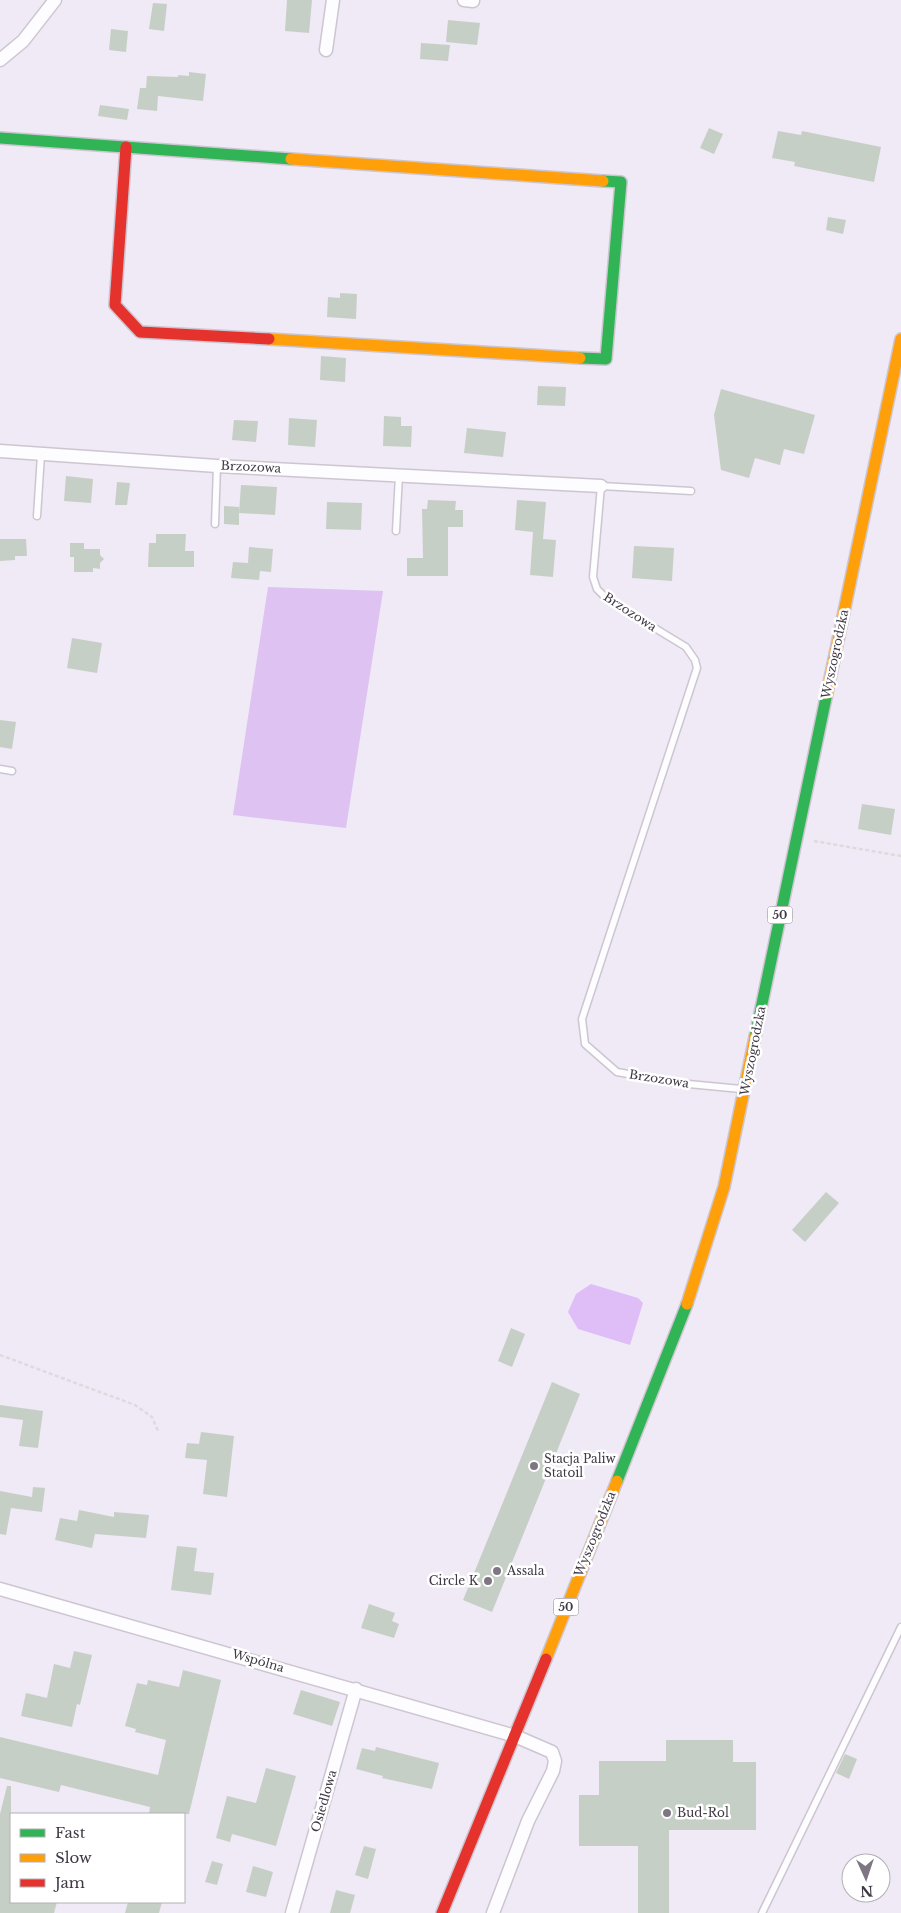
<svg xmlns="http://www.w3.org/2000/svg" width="901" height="1913" viewBox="0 0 901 1913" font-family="'Libre Baskerville',serif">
  <rect width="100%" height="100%" fill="#f0e9f6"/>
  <!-- forest -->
  <path fill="#ddc2f2" d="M268,587L383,591L346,828L233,815Z"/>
  <!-- water -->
  <path fill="#dfbef8" d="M591,1284L638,1298L643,1303L630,1345L578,1329L568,1312L576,1294Z"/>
  <!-- building -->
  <path fill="#c6cfc6" d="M287,0H312L309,33L285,31Z
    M153,3L167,4L164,31L149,29Z
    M448,20L480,23L477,45L446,42Z
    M111,29L128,31L126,52L109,50Z
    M421,43L450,45L448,61L420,59Z
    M189,72L206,74L203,101L158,96L157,111L137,109L140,88H146L147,76L178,77V75L189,76Z
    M100,105L129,109L127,120L98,116Z
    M709,128L723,134L714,154L700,148Z
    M778,131L801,135L802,131L881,147L874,182L794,166L795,162L772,158Z
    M828,217L846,220L843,234L826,230Z
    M340,293L357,294L356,319L327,317L328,297L340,298Z
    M321,356L346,358L345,382L320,380Z
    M538,386L566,387L565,406L537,405Z
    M721,389L815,415L804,454L784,449L780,465L755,458L749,478L721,470L714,415Z
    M384,416L401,417V426H412L411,447L383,446Z
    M289,418L317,420L315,447L288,445Z
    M234,420L258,421L256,442L232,440Z
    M467,428L506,432L503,457L464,453Z
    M66,476L93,479L91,503L64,501Z
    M117,482L130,483L127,505H115Z
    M241,485L277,487L275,515L239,513Z
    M428,500L456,501L455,510H463V527H448V576H407V558H423L422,509H427Z
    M517,500L546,502L543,539L556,540L553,577L530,575L533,532L515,530Z
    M327,502L362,503L361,530L326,529Z
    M224,506L239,507V525L224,524Z
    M156,534H186L185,551H194V567H148L149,543H156Z
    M0,539H26L27,556H15V560L0,561Z
    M70,543H84V549H100V555L104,559L100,563V569L93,568V572H74V557H70Z
    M634,546L674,548L672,581L632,578Z
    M249,547L273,549L271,572L260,571L259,580L231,578L233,562L248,563Z
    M72,638L102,643L97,673L67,668Z
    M0,720L16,722L12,749L0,747Z
    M862,804L895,809L891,835L858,829Z
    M826,1192L839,1203L805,1242L792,1230Z
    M511,1328L525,1334L512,1367L498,1361Z
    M552,1382L580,1394L492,1612L463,1600Z
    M0,1405L43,1411L38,1448L19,1446L23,1420L0,1417Z
    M201,1432L234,1436L227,1497L203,1494L207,1460L185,1458L187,1443L199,1444Z
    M33,1487L45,1488L42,1512L11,1508L6,1535L0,1534V1491L32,1497Z
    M79,1510L114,1517V1512L149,1515L146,1538L95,1534L92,1548L55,1540L60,1518L77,1521Z
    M177,1546L197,1548L194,1571L214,1573L211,1595L171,1590Z
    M369,1604L395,1613L392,1621L399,1624L394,1638L361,1628Z
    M74,1651L92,1655L80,1705L77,1704L72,1727L21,1716L26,1693L47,1698L54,1664L70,1668Z
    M183,1670L221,1680L189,1814H149L150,1807L61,1785L59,1792L0,1778V1737L158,1775L166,1740L135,1732L136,1729L125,1726L137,1683L147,1685L148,1680L179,1687Z
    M301,1690L340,1702L332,1726L293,1714Z
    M666,1740H733V1762H756V1830H669V1913H638V1846H579V1795H599V1761H666Z
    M376,1747L439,1763L432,1789L382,1778L383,1776L356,1769L362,1748L375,1751Z
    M845,1754L857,1759L849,1779L836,1773Z
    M266,1768L296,1776L276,1846L232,1834L230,1842L216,1838L227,1796L256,1803Z
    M7,1786H11V1902H57L54,1913H0V1814Z
    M364,1846L376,1849L368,1879L355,1875Z
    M212,1861L223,1864L217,1885L205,1882Z
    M253,1866L273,1872L266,1897L246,1892Z
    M336,1890L355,1895L350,1913H330Z
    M128,1902H162L159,1913H125Z"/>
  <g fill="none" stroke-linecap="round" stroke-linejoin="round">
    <defs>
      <path id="lane" d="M691,491L601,486L593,577L597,589L607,599L686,647L695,660L697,668L582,1019L585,1044L617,1072L678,1083L741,1089
        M37,516L41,455
        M215,524L217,466
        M396,531L399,475
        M0,769L12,771
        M762,1913L901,1627"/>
      <path id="street" d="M464,0L473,1
        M326,50L333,0
        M0,60L23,41L55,0
        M0,451L217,466L601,486
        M0,1589L515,1736L552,1752L555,1761L553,1771L528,1821L493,1913
        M292,1913L356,1689"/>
      <path id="fast" d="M0,138L291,159
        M580,358L606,359L621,182L603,181
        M755,1037L827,693
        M617,1481L687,1304"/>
      <path id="slow" d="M291,159L603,181
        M269,339L580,358
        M827,693L901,339
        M687,1304L724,1187L755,1037
        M546,1659L617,1481"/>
      <path id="jam" d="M126,147L115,305L140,332L269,339
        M442,1913L546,1659"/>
    </defs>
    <!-- lane casing -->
    <use href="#lane" stroke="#cdc6d1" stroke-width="9"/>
    <!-- street casing -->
    <use href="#street" stroke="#cdc6d1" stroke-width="15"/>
    <!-- fast casing -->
    <use href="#fast" stroke="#cdc6d1" stroke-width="14"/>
    <!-- slow casing -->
    <use href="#slow" stroke="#cdc6d1" stroke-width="14"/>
    <!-- jam casing -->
    <use href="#jam" stroke="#cdc6d1" stroke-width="14"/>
    <!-- path -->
    <path stroke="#dddbdf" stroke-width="2.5" stroke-dasharray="4 2.5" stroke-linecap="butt" d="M814,841L901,856
      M0,1355L135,1405L152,1417L158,1431"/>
    <!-- lane -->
    <use href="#lane" stroke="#fdfcfe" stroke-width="6"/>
    <!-- street -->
    <use href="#street" stroke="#fdfcfe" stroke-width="12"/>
    <!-- fast -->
    <use href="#fast" stroke="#30b455" stroke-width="11"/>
    <!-- slow -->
    <use href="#slow" stroke="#ff9f0a" stroke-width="11"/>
    <!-- jam -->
    <use href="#jam" stroke="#e5322d" stroke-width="11"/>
  </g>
  <!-- markers -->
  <g fill="#7e7783" stroke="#fff" stroke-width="2">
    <circle cx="534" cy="1466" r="5"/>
    <circle cx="497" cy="1571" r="5"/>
    <circle cx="488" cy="1581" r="5"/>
    <circle cx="667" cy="1813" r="5"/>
  </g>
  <g text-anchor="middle" stroke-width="5" stroke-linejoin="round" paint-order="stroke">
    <!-- shield labels -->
    <g fill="#fff" stroke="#79747d" stroke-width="1">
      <rect x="767.5" y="906.5" width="25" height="17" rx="4"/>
      <rect x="553.5" y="1598.5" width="25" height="17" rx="4"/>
    </g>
    <g font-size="11" font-weight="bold" fill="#403945">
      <text x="780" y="919">50</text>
      <text x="566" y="1611">50</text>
    </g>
    <!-- street labels -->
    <g font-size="12" fill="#403945" stroke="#fff">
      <text transform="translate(251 467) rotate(3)" y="4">Brzozowa</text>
      <text transform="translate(630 612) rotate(33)" y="4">Brzozowa</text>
      <text transform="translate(835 654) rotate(-78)" y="4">Wyszogrodzka</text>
      <text transform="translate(753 1051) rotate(-79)" y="4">Wyszogrodzka</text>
      <text transform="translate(659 1079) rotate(9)" y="4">Brzozowa</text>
      <text transform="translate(595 1534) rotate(-68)" y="4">Wyszogrodzka</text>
      <text transform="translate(258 1661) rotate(16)" y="4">Wspólna</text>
      <text transform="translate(324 1801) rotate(-74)" y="4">Osiedlowa</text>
    </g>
    <!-- poi labels -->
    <g font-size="12" fill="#403945" stroke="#fff" text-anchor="start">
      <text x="544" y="1463">Stacja Paliw<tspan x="544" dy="14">Statoil</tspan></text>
      <text x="507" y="1575">Assala</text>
      <text x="478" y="1585" text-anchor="end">Circle K</text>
      <text x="677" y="1817">Bud-Rol</text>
    </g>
  </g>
  <!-- legend -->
  <rect x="10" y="1813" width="175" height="90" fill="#ffffff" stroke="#b3b0b5"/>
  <rect x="20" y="1829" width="25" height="8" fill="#30b455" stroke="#b3b0b5"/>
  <text x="55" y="1838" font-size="15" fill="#403945">Fast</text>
  <rect x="20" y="1854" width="25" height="8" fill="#ff9f0a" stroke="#b3b0b5"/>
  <text x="55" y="1863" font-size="15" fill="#403945">Slow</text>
  <rect x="20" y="1879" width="25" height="8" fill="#e5322d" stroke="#b3b0b5"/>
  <text x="55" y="1888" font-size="15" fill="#403945">Jam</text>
  <!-- north arrow -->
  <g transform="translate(866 1878) rotate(177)"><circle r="24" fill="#ffffff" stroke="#b3b0b5"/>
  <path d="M0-4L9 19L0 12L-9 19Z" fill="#7e7783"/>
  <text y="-8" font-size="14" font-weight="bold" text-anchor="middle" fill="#403945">N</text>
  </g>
</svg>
